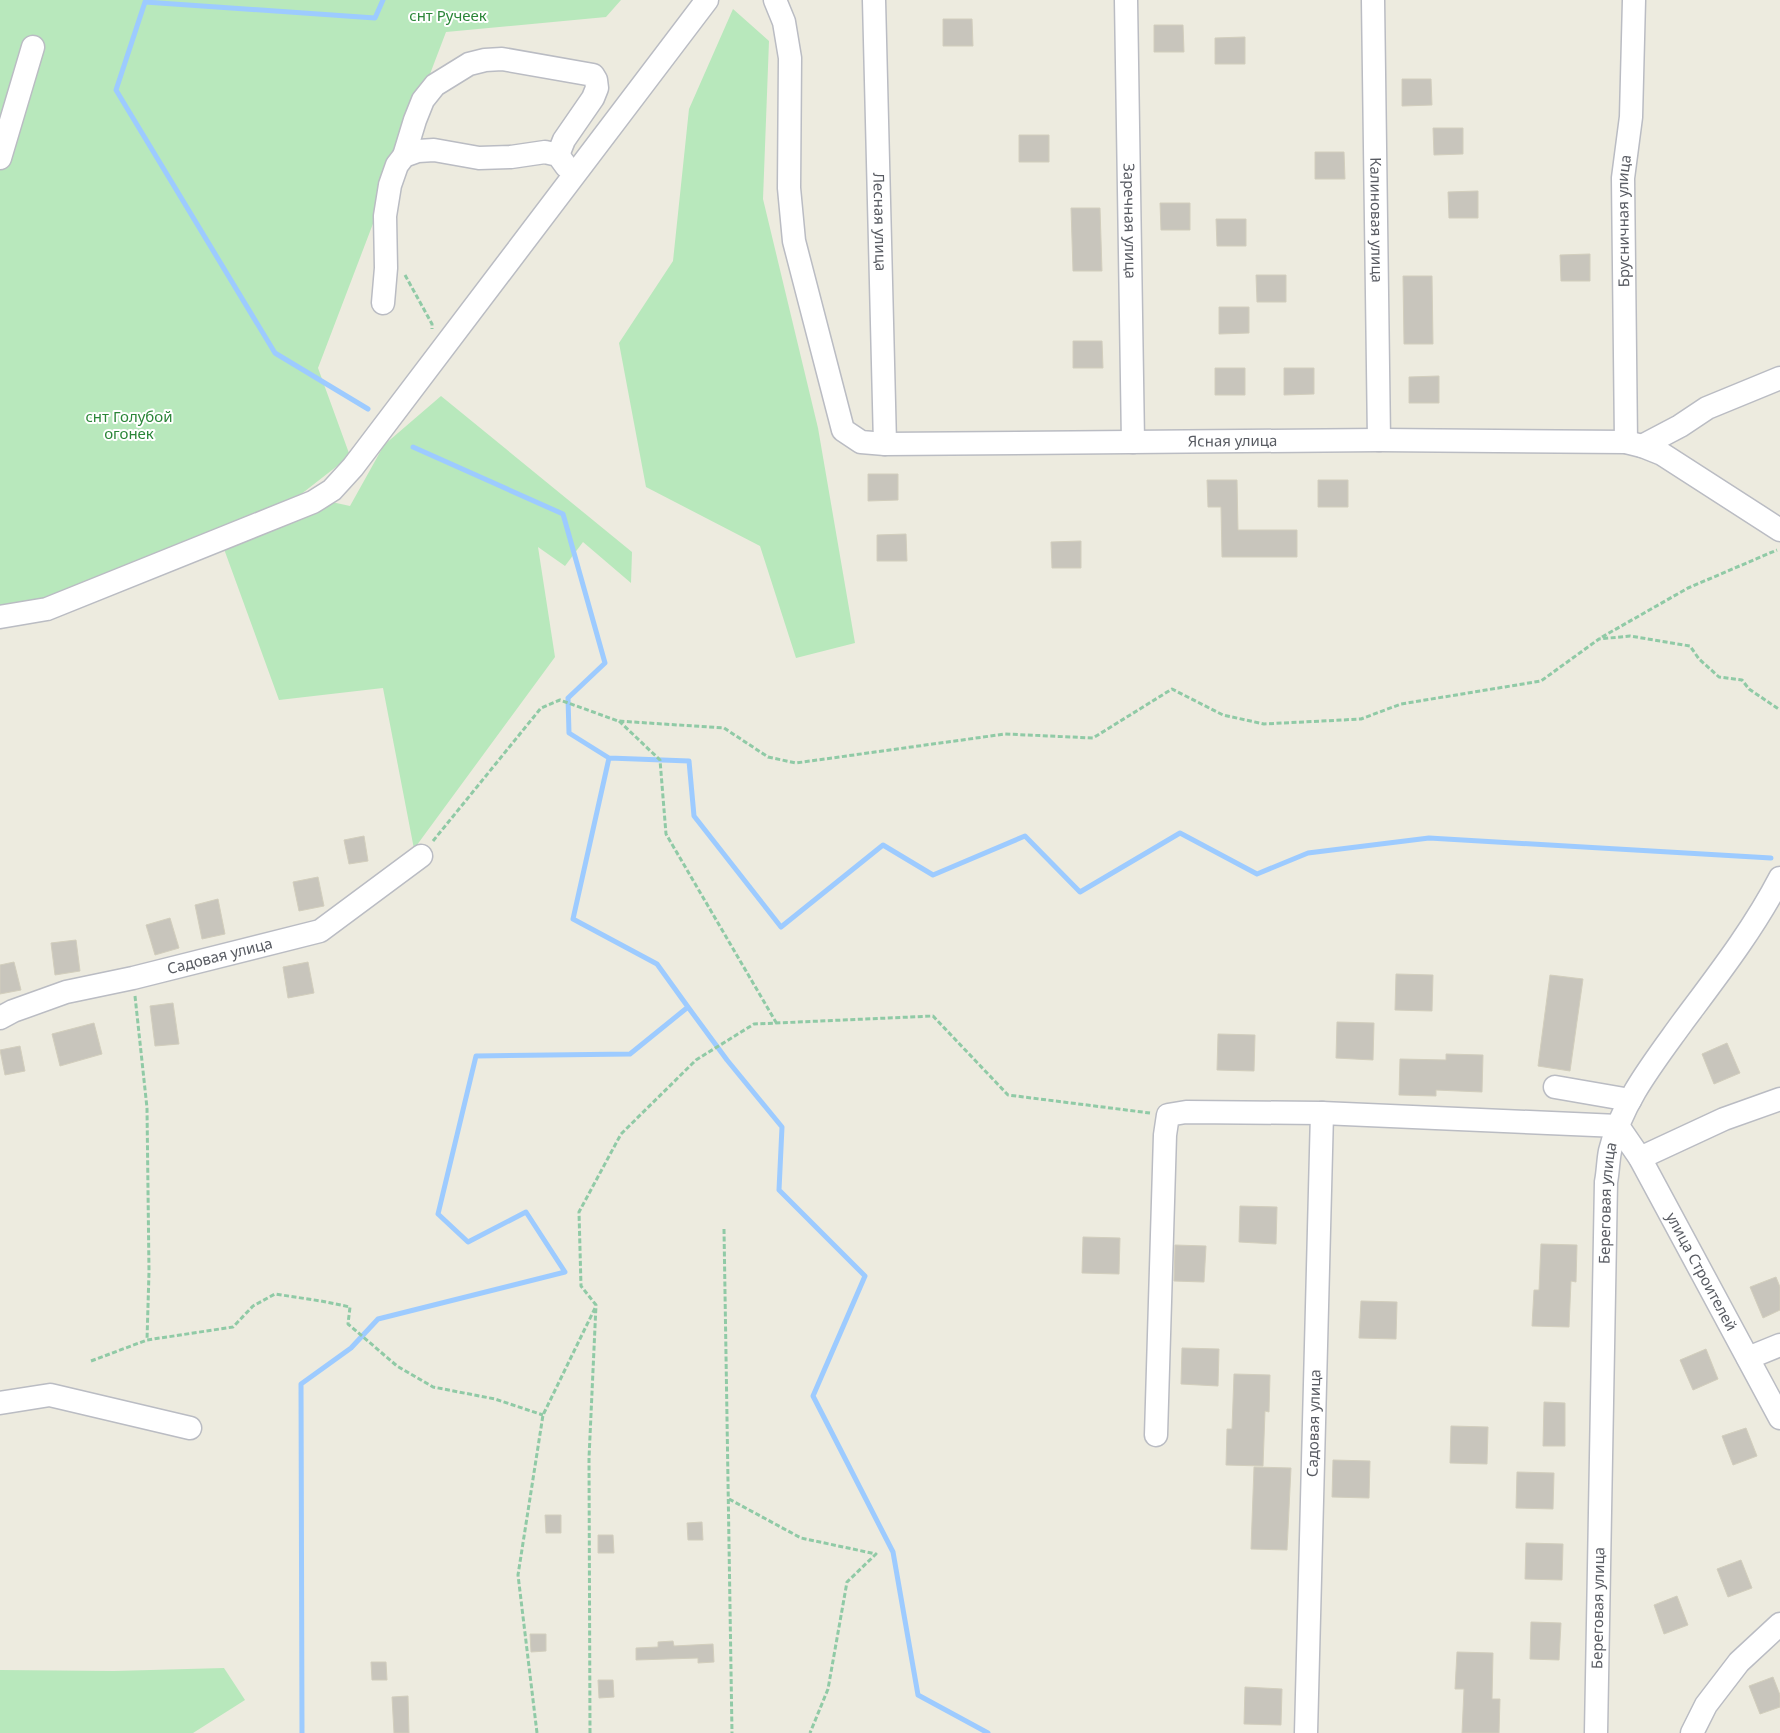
<svg xmlns="http://www.w3.org/2000/svg" width="1780" height="1733" viewBox="0 0 1780 1733" font-family="'Noto Sans',sans-serif">
  <rect width="100%" height="100%" fill="#edebdf"/>
  <!-- green -->
  <path fill="#b8e8bc" d="M0,0H621L606,17L446,32L318,368L350,456L300,495L350,506L384,445L441,396L632,552L631,583L583,542L565,566L538,547L555,657L414,849L383,688L279,700L224,549L203,534L43,607L0,611Z
    M733,9L769,41L763,199L818,428L855,643L796,658L760,546L646,487L619,343L673,261L689,109Z
    M224,1668L245,1700L193,1733H0V1670L114,1671Z"/>
  <g fill="none" stroke-linecap="round" stroke-linejoin="round">
    <!-- stream -->
    <path stroke="#9dcbff" stroke-width="5" d="M368,409L275,353L116,90L145,2L375,18L383,0
      M609,758L689,761L694,816L781,927L883,845L933,875L1025,836L1080,892L1180,833L1257,874L1308,853L1429,838L1771,858
      M688,1007L727,1060L782,1127L779,1190L865,1276L813,1396L893,1552L918,1695L988,1733
      M302,1733L301,1384L351,1348L378,1319L565,1272L526,1212L468,1242L438,1214L476,1056L630,1054L688,1007L657,964L573,919L609,758L569,733L568,698L605,663L563,514L413,447"/>
  </g>
  <!-- building -->
  <path fill="#c8c5bc" stroke="#d2cebd" d="M943,19H972L973,46H943Z
    M1154,25H1183L1184,52H1154Z
    M1245,37V64H1215V38Z
    M1402,79H1431L1432,105L1402,106Z
    M1433,128H1463V154L1434,155Z
    M1019,135H1049V162H1019Z
    M1315,152H1344L1345,179H1315Z
    M1478,191V218H1449L1448,192Z
    M1160,203H1190V230H1161Z
    M1071,208H1100L1102,271H1073Z
    M1216,219H1246V246H1217Z
    M1590,254V281H1561L1560,255Z
    M1256,275H1286V302H1257Z
    M1403,276H1432L1433,344H1404Z
    M1219,307H1249V333L1219,334Z
    M1073,341H1102L1103,368H1073Z
    M1215,368H1245V395H1215Z
    M1284,368H1314V394L1284,395Z
    M1439,376V403H1409V377Z
    M868,474H898V500L868,501Z
    M1207,480H1237L1238,530H1297V557H1222L1221,507H1208Z
    M1318,480H1348V507H1318Z
    M906,534L907,561H877V535Z
    M1081,541V568H1052L1051,542Z
    M364,836L368,861L349,864L344,840Z
    M318,877L324,906L299,911L293,882Z
    M218,899L225,934L202,939L195,905Z
    M170,918L179,948L155,955L146,925Z
    M76,940L80,971L55,975L51,943Z
    M14,962L21,990L0,994V965Z
    M308,962L314,993L288,998L283,967Z
    M1396,974L1433,975L1432,1011L1395,1010Z
    M1550,975L1583,979L1570,1071L1538,1066Z
    M173,1003L179,1044L155,1046L150,1006Z
    M1337,1022L1374,1023L1373,1060L1336,1058Z
    M94,1023L102,1054L60,1066L52,1034Z
    M1218,1034L1255,1035L1254,1071L1217,1070Z
    M1727,1043L1740,1073L1714,1084L1702,1054Z
    M20,1046L25,1071L5,1075L0,1050Z
    M1446,1054L1483,1055L1482,1092L1436,1090V1096L1399,1095L1400,1059L1446,1060Z
    M1240,1206L1277,1207L1276,1244L1239,1242Z
    M1083,1237L1120,1238L1119,1274L1082,1273Z
    M1541,1244L1577,1245L1576,1282L1571,1281L1569,1327L1532,1326L1534,1290H1539Z
    M1175,1245L1206,1246L1204,1282L1174,1281Z
    M1776,1277L1780,1287V1310L1763,1318L1750,1287Z
    M1361,1301L1397,1302L1396,1339L1359,1338Z
    M1182,1348L1219,1349L1218,1386L1181,1384Z
    M1706,1349L1718,1379L1693,1390L1680,1360Z
    M1234,1374L1270,1375L1269,1412L1265,1411L1263,1466L1226,1465L1227,1429H1232Z
    M1544,1402L1565,1403V1446H1543Z
    M1451,1426L1488,1427L1487,1464L1450,1463Z
    M1746,1428L1757,1456L1733,1465L1722,1436Z
    M1333,1460L1370,1461L1369,1498L1332,1497Z
    M1254,1467L1291,1468L1287,1550L1251,1549Z
    M1517,1472L1554,1473L1553,1509L1516,1508Z
    M545,1515H561V1533H546Z
    M702,1522L703,1540H688L687,1523Z
    M598,1535H613L614,1553H598Z
    M1526,1543L1563,1544L1562,1580L1525,1579Z
    M1741,1560L1752,1588L1728,1597L1717,1569Z
    M1677,1596L1688,1625L1664,1634L1654,1605Z
    M1531,1622L1561,1623L1559,1660L1530,1659Z
    M530,1634H546V1651L531,1652Z
    M673,1641L674,1646L713,1644L714,1662L698,1663V1658L636,1660V1648L658,1647V1642Z
    M1457,1652L1493,1653L1492,1699H1500L1499,1733H1462L1464,1689H1455Z
    M371,1662H386L387,1680H372Z
    M1773,1677L1780,1695V1707L1760,1714L1749,1686Z
    M598,1680H613L614,1697L599,1698Z
    M1245,1687L1282,1689L1281,1725L1244,1724Z
    M408,1696L409,1733H394L392,1697Z"/>
  <g fill="none" stroke-linecap="round" stroke-linejoin="round">
    <defs>
      <g id="minor">
        <path id="s1" d="M775,0L784,22L790,58L789,188L794,241L843,430L861,442L885,444L1379,440L1626,442L1642,446L1662,454L1780,530"/>
        <path id="s2" d="M874,0L885,444"/>
        <path id="s3" d="M1126,0L1133,442"/>
        <path id="s4" d="M1373,0L1379,440"/>
        <path d="M404,156L415,120L423,100L435,85L469,64L485,60L502,59L593,75L596,80L597,88L593,98L564,140L558,155"/>
        <path d="M0,158L33,47"/>
        <path d="M383,303L386,268L385,216L390,185L397,165L404,156L418,151L434,150L479,158L511,157L545,152L558,155L566,166"/>
        <path id="s5" d="M1626,442L1623,178L1631,117L1634,0"/>
        <path d="M1642,446L1680,426L1707,408L1780,378"/>
        <path d="M0,617L47,609L313,502L332,490L353,467L707,0"/>
        <path id="s6" d="M0,1018L13,1011L66,992L133,978L320,931L421,856"/>
        <path d="M1555,1087L1630,1100"/>
        <path id="s7" d="M1618,1126L1640,1158L1780,1418"/>
        <path d="M1640,1158L1724,1119L1780,1099"/>
        <path d="M1748,1358L1780,1345"/>
        <path d="M0,1403L50,1395L190,1428"/>
        <path d="M1156,1435L1165,1135L1168,1115L1186,1112L1322,1113L1618,1126"/>
        <path id="s8" d="M1306,1733L1322,1113"/>
        <path id="s9" d="M1596,1733L1606,1182C1608,1172 1608,1161 1610,1151C1621,1103 1654,1062 1682,1023C1717,976 1753,930 1780,878"/>
        <path d="M1692,1733L1706,1705L1739,1662L1780,1624"/>
      </g>
    </defs>
    <!-- minor casing -->
    <use href="#minor" stroke="#babcc3" stroke-width="25"/>
    <!-- path -->
    <path stroke="#90caa6" stroke-width="3" stroke-dasharray="5 2.5" stroke-linecap="butt" d="M405,275L432,324V329
      M1602,637L1688,588L1777,550
      M619,721L660,760L666,834L777,1024
      M433,841L541,708L560,700L618,721L724,728L768,757L796,763L1005,734L1093,738L1172,689L1223,715L1264,724L1361,719L1401,704L1541,681L1599,639L1630,636L1690,646L1699,659L1719,677L1742,680L1749,689L1780,710
      M135,996L147,1108L149,1272L147,1340
      M724,1229L732,1733
      M91,1361L147,1340L233,1327L253,1306L275,1294L321,1301L350,1307L348,1324L397,1366L433,1387L495,1399L543,1415
      M729,1499L801,1538L876,1554L847,1582L828,1689L810,1733
      M537,1733L518,1575L543,1415L595,1308
      M590,1733L589,1458L596,1305L581,1286L579,1212L621,1134L696,1060L754,1024L933,1016L1008,1095L1150,1113"/>
    <!-- minor -->
    <use href="#minor" stroke="#fff" stroke-width="22"/>
  </g>
  <g text-anchor="middle" stroke-width="4" stroke-linejoin="round" paint-order="stroke">
    <!-- park labels -->
    <g font-size="15" fill="#2b8638" stroke="#fff">
      <text x="448" y="21">снт Ручеек</text>
      <text x="129" y="422">снт Голубой<tspan x="129" dy="17">огонек</tspan></text>
    </g>
    <!-- street labels -->
    <g font-size="15" fill="#585b62" stroke="#fff">
      <text dy="5" stroke="none"><textPath href="#s4" startOffset="220">Калиновая улица</textPath></text>
      <text dy="5" stroke="none"><textPath href="#s3" startOffset="221">Заречная улица</textPath></text>
      <text dy="5" stroke="none"><textPath href="#s5" startOffset="221">Брусничная улица</textPath></text>
      <text dy="5" stroke="none"><textPath href="#s2" startOffset="222">Лесная улица</textPath></text>
      <text dy="5" stroke="none"><textPath href="#s1" startOffset="832">Ясная улица</textPath></text>
      <text dy="5" stroke="none"><textPath href="#s6" startOffset="229">Садовая улица</textPath></text>
      <text dy="5" stroke="none"><textPath href="#s9" startOffset="530">Береговая улица</textPath></text>
      <text dy="5" stroke="none"><textPath href="#s7" startOffset="168">улица Строителей</textPath></text>
      <text dy="5" stroke="none"><textPath href="#s8" startOffset="310">Садовая улица</textPath></text>
      <text dy="5" stroke="none"><textPath href="#s9" startOffset="125">Береговая улица</textPath></text>
    </g>
  </g>
</svg>
